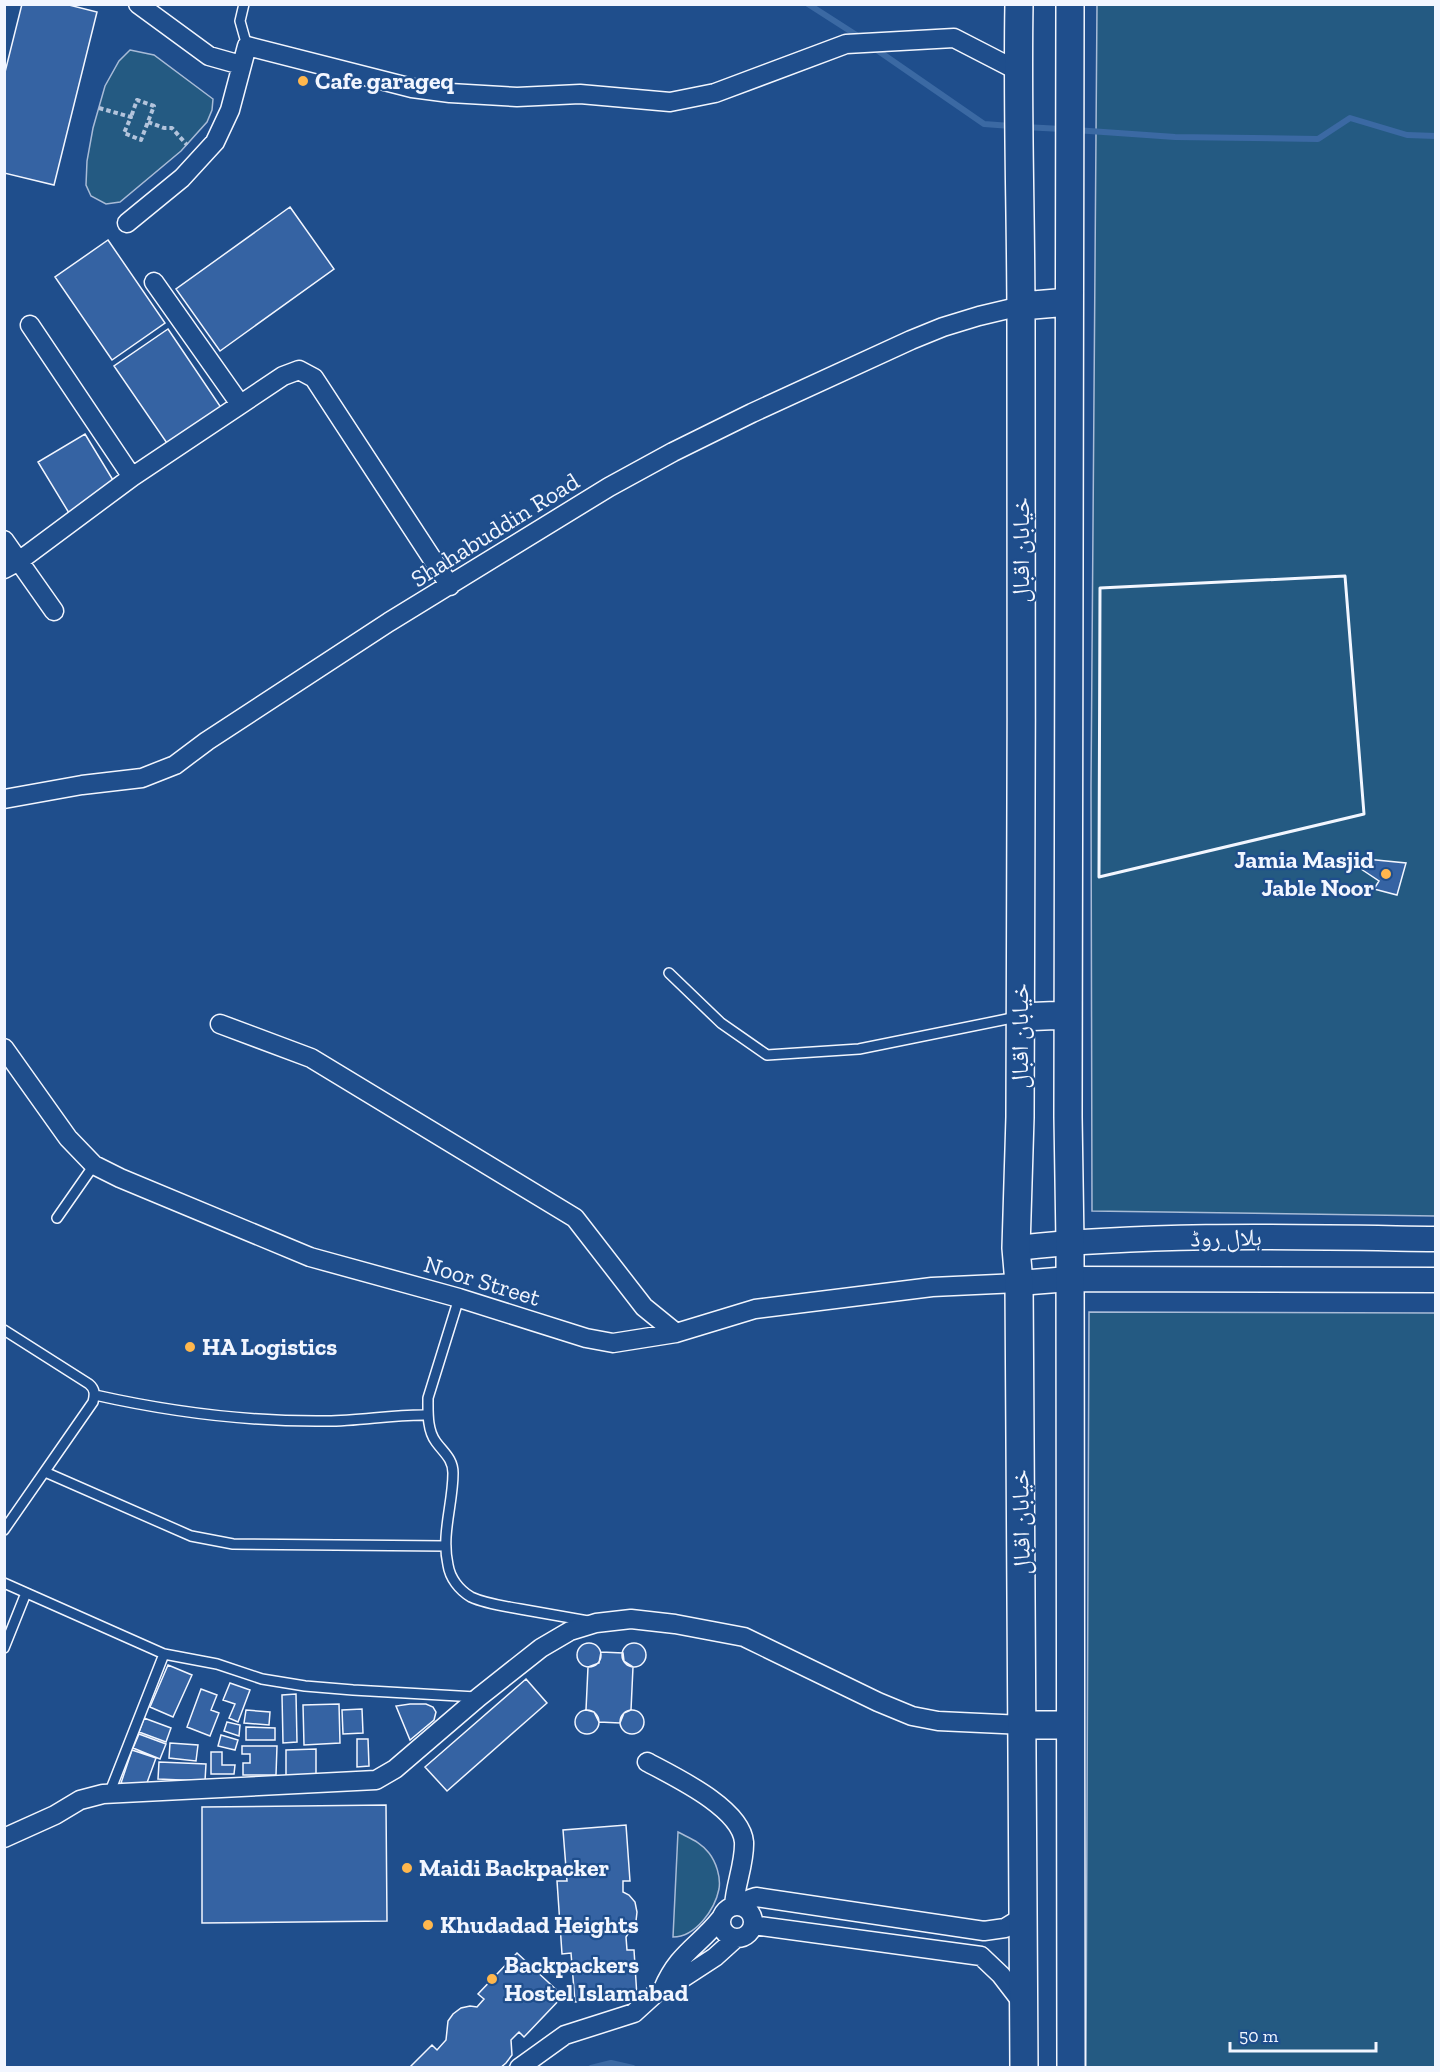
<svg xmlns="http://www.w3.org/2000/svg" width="1440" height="2072" viewBox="0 0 1440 2072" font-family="'Zilla Slab','Noto Naskh Arabic',serif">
  <rect width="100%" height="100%" fill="#1f4e8c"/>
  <!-- green -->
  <path fill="#245a82" stroke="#a8bbd7" stroke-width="1.5" d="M1097,5H1435V1216L1092,1211L1091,787Z
    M130,50L154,55L213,99L212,110L207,122L181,151L120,202L106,204L91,196L86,185L87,161L93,128L105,86L119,61Z
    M1089,1312L1435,1313V2067H1086Z
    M678,1832C689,1838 701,1842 709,1853C716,1862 721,1877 719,1889C715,1909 696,1937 673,1937Z"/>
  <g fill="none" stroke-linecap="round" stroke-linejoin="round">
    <!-- stream -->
    <path stroke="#3b69a3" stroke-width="6" d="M808,4L861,38
      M874,48L984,124L1011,126
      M1024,127L1062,129
      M1075,130L1175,137L1318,139L1350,118L1407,135L1436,136
      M591,2068L611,2063L633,2068"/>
  </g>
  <!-- building -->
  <path fill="#3563a3" stroke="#f2f6ff" stroke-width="1.5" d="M22,4H65L97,12L54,185L4,173V76Z
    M290,207L334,269L220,351L176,289Z
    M108,240L165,323L112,360L55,277Z
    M168,329L224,412L171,449L114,366Z
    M85,434L116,485L69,513L38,462Z
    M1366,859L1406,863L1397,895L1374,889L1379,881L1358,867Z
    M577 1655a12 12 0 1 1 24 0a12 12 0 1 1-24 0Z
    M622 1655a12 12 0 1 1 24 0a12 12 0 1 1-24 0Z
    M601,1652L623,1653L624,1661L633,1667L631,1710L624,1713L620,1723L599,1722L594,1712L586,1710L588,1667L599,1663Z
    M168,1665L192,1675L173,1717L150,1707Z
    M526,1679L547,1703L447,1791L425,1767Z
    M230,1683L250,1690L238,1722L229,1718L235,1704L223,1700Z
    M201,1689L217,1695L211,1710L219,1713L210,1736L187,1727Z
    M296,1694L297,1742L283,1743L282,1695Z
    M339,1704L340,1743L304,1745L303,1705Z
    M410,1704H426L433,1707L436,1712L434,1720L410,1740L396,1706Z
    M362,1709L363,1733L343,1734L342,1710Z
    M246,1710L270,1712L269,1725L244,1723Z
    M620 1722a12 12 0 1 1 24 0a12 12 0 1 1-24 0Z
    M575 1722a12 12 0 1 1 24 0a12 12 0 1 1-24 0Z
    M144,1718L171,1728L166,1742L139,1732Z
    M227,1722L240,1725L239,1736L224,1731Z
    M246,1727L275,1728V1740H246Z
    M139,1734L166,1744L160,1759L133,1748Z
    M221,1735L238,1740L235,1750L218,1746Z
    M357,1739H368L369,1766L357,1767Z
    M170,1743L198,1745L196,1761L169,1758Z
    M242,1746H277L276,1775H243V1763H250V1754H242Z
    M316,1749V1777H286V1750Z
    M132,1750L156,1758L144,1791L121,1783Z
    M211,1752H222V1765H235L234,1774H211Z
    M159,1762L206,1764L205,1781L158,1779Z
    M386,1805L387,1921L202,1923V1807Z
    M626,1825L630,1881H623V1892L629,1895L635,1902L637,1912L636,1921L626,1937L627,1950H634L637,1997L575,2002L571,1953L562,1954L557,1881H567L563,1830Z
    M517,1953L563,1996L524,2037L519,2032L511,2040L512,2055L506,2063L500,2068H409L432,2045L437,2050L446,2040L448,2021L453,2014L461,2008L470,2006L477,2007L484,1999L478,1994Z"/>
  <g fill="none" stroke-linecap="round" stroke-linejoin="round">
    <defs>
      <path id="lane" d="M244,4L240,21L247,46
        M669,973L721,1023L767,1055L859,1049L1017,1017
        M57,1218L94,1165
        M459,1298L428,1398C428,1412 427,1430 436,1442C444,1453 453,1459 453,1473C453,1504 441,1534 448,1565C450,1578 459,1590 471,1597C486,1604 504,1606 520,1609C543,1613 565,1617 588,1621
        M4,1330L89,1384C95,1389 95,1394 93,1402L4,1530
        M95,1395C171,1412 249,1422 327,1421C361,1421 394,1414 428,1415
        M45,1472L191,1536L233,1544L446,1546
        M4,1583L164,1654L217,1664L262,1679L305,1686L353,1690L476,1697
        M4,1648L26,1593
        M109,1794L164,1654"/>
      <path id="street" d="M138,4L209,56L241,65
        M127,223L182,178L215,142L230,110L247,46L412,88L450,93L517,97L580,94L670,102L715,93L846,44L954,38L1018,71
        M154,282L240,404
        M30,325L132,477
        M4,540L54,611
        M4,569L19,561L132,477L283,376L299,370L314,378L450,586
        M4,799L82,785L142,778L175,765L207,741L389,622L609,487L673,452L752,413L911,340L943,327L979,316L1021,306
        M220,1024L311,1058L575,1218L644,1307L676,1333
        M4,1048L68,1138L94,1165L120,1178L310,1257L459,1298L586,1338L613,1343L676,1333L755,1309L932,1287L1019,1283
        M647,1762C675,1777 741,1808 744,1842C745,1863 735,1885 734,1906
        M4,1838L55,1815L80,1800L103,1794L376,1780L395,1769L479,1697L541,1648L570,1631L596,1623L631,1619L675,1624L744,1637L878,1702L912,1716L938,1721L1023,1725
        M721 1922a16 16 0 1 1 32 0a16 16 0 1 1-32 0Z
        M743,1907L750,1899L756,1897L984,1931L1005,1928L1023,1917
        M753,1925L981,1956L1001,1975L1024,2005
        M663,1989C678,1953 699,1946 721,1918
        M519,2068L565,2035L634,2013L656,1993L669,1987L715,1957L736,1938"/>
      <path id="secondary" d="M1016,1248C1156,1233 1296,1237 1436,1239
        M1019,1283L1069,1279L1436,1280"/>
      <path id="primary" d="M1019,4C1017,111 1021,217 1021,323C1023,588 1020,852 1020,1117L1016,1248L1019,1283L1024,2068
        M1070,4L1068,1117L1070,1242L1071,2068
        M1021,306L1069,302
        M1020,1017L1068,1015
        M1023,1725H1069"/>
    </defs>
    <!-- lane casing -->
    <use href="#lane" stroke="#f2f6ff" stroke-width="12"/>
    <!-- street casing -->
    <use href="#street" stroke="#f2f6ff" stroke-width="21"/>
    <!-- secondary casing -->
    <use href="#secondary" stroke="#f2f6ff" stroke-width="27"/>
    <!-- primary casing -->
    <use href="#primary" stroke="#f2f6ff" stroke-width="30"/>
    <!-- path -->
    <path stroke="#b3c4dc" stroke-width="4" stroke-dasharray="4.5 3" stroke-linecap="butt" d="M99,108L131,117L124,133L141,140L154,106L137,100L131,117
      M148,122L164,128H172L187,145"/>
    <!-- lane -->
    <use href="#lane" stroke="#1f4e8c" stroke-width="9"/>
    <!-- street -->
    <use href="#street" stroke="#1f4e8c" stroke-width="18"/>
    <!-- secondary -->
    <use href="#secondary" stroke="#1f4e8c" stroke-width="24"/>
    <!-- primary -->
    <use href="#primary" stroke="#1f4e8c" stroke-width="27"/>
    <!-- wall -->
    <path stroke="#f2f6ff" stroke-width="3" d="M1345,576L1364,814L1099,877L1100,588Z"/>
  </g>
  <!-- markers -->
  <g fill="#ffb74d" stroke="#1f4e8c" stroke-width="2">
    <circle cx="303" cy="81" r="6"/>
    <circle cx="1386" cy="874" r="6"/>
    <circle cx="190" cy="1347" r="6"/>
    <circle cx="407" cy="1868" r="6"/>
    <circle cx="428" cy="1925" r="6"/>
    <circle cx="492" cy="1979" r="6"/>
  </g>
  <g text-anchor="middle" stroke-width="4.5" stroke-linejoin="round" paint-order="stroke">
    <!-- poi labels -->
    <g font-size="24" font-weight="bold" fill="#f2f6ff" stroke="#1f4e8c" text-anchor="start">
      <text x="315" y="89">Cafe garageq</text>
      <text x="1374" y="868" text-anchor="end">Jamia Masjid<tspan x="1374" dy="28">Jable Noor</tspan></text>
      <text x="202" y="1355">HA Logistics</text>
      <text x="419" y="1876">Maidi Backpacker</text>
      <text x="440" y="1933">Khudadad Heights</text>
      <text x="504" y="1973">Backpackers<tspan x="504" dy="28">Hostel Islamabad</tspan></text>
    </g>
    <!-- street labels -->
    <g font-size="24" fill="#f2f6ff" stroke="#1f4e8c">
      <text transform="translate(495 530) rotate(-32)" y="8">Shahabuddin Road</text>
      <text transform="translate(1021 550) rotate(-90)" y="8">خیابان اقبال</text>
      <text transform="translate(1020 1036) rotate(-90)" y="8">خیابان اقبال</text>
      <text transform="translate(1226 1238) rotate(-1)" y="8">ہلال روڈ</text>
      <text transform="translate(482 1281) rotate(17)" y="8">Noor Street</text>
      <text transform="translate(1021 1522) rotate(-91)" y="8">خیابان اقبال</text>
    </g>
  </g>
  <!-- border -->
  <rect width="1440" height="2072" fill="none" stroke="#f2f6ff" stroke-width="12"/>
  <!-- scale -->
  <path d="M1230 2042v9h146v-9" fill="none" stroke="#f2f6ff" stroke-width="3"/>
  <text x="1239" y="2042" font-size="18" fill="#f2f6ff" stroke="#1f4e8c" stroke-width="4.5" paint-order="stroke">50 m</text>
</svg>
